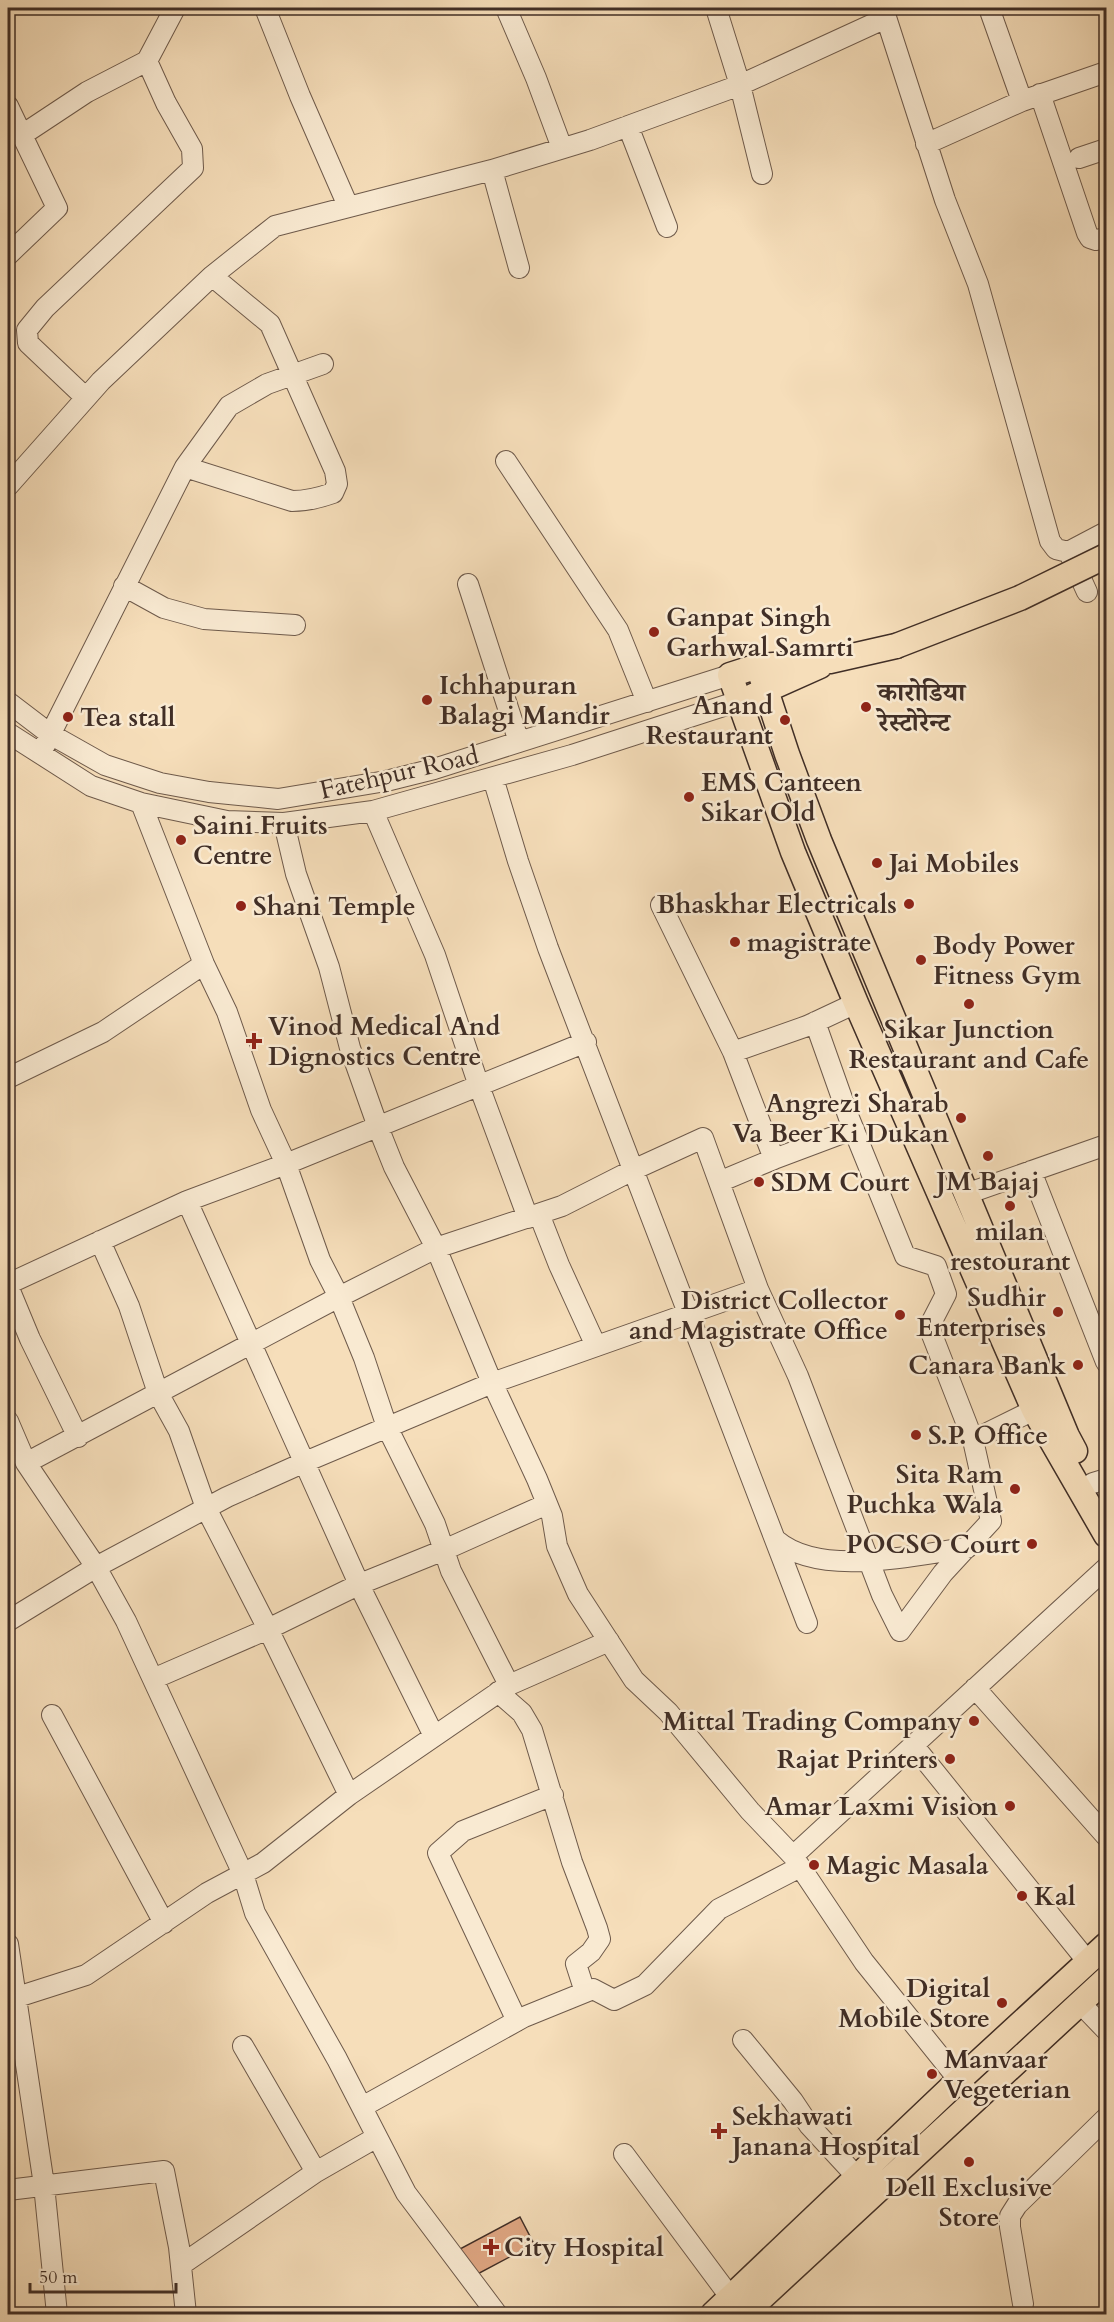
<svg xmlns="http://www.w3.org/2000/svg" width="1114" height="2322" viewBox="0 0 1114 2322" font-family="Cardo,'Noto Serif Devanagari',serif">
  <rect width="100%" height="100%" fill="#f6deba"/>
  <filter id="stains"><feTurbulence type="fractalNoise" baseFrequency=".00333" numOctaves="4"/><feColorMatrix values="0 0 0 0 .2 0 0 0 0 .09 0 0 0 0 .02 0 0 0 .5 -.17"/></filter>
  <radialGradient id="worn" r=".72"><stop offset=".6" stop-color="#630" stop-opacity="0"/><stop offset="1" stop-color="#630" stop-opacity=".3"/></radialGradient>
  <!-- building -->
  <path fill="#e0a783" stroke="#402e26" stroke-width="1.5" d="M520,2217L534,2244L472,2277L458,2250Z"/>
  <g fill="none" stroke-linecap="round" stroke-linejoin="round">
    <defs>
      <path id="minor" d="M265,8L300,96L348,206
        M506,8L536,78L562,148
        M883,8L945,200L978,284L1050,541L1056,549L1068,552L1106,532
        M989,8L1022,101
        M1040,94L1087,233L1090,238L1096,240L1106,238
        M8,106L57,208L8,255
        M628,126L667,227
        M22,135L87,92L147,61
        M926,144L1022,101L1106,72
        M1079,158L1106,149
        M492,170L519,268
        M762,174L740,85L886,18
        M86,398L28,343L27,330L45,308L193,168L192,149L166,103L147,61L175,8
        M506,461L618,630L647,702
        M185,467L292,501C307,501 319,498 333,493L337,484L335,471L270,324L212,276
        M8,486L101,381L212,276L275,226L492,170L590,140L740,85L716,8
        M1071,557L1087,592
        M468,584L519,742
        M124,586L164,608L204,619L295,625
        M8,702L50,734L105,765L160,783L209,792L278,799L386,781L434,769L730,675
        M8,733L91,786L141,803L227,821L284,823L373,811L572,755L739,701
        M45,745L185,467L229,406L267,384L323,364
        M493,778L518,861L548,948L807,1623
        M141,803L204,964L227,1012L261,1110L286,1164L320,1260L339,1297L364,1358L387,1427L435,1524L451,1571L509,1685
        M373,811L435,955L479,1086L528,1218
        M284,823L296,874L329,967L350,1048L378,1127L394,1167L436,1248L490,1378L537,1479L552,1516L557,1546L578,1594L634,1680L668,1712L750,1811L793,1856
        M661,905L733,1052
        M8,1078L103,1032L204,964
        M774,1159L854,1129
        M1031,1171L1106,1362
        M719,1182L774,1159L733,1052L807,1026L856,1003
        M966,1194L1106,1145
        M187,1201L363,1593L434,1736
        M539,1214L559,1265L596,1346
        M100,1241L129,1306L158,1393L179,1431L206,1508L268,1629L349,1795
        M8,1284L187,1201L286,1164L586,1042
        M8,1286L30,1339L78,1437
        M8,1421L26,1463L96,1567L126,1621L243,1874L255,1913L337,2059L406,2193L497,2314
        M973,1440L1034,1410
        M26,1463L339,1297L436,1248L562,1206L633,1170L703,1138L758,1289L798,1376L882,1595L900,1631L943,1573L991,1521L973,1440L929,1327L946,1294L936,1266L905,1256L849,1118L815,1022
        M1093,1483L1106,1479
        M776,1540C820,1578 913,1555 967,1548
        M8,1621L96,1567L227,1497L305,1462L492,1383L758,1289
        M153,1679L268,1629L360,1584L444,1550L547,1504
        M975,1688L1106,1836
        M498,1692L522,1713L532,1730L572,1862L597,1928L600,1939L591,1952L576,1964L585,1992
        M52,1715L164,1923
        M913,1745L1088,1962
        M8,1944L44,2185L57,2314
        M8,2000L86,1975L207,1893L263,1863L349,1795L509,1685L609,1641
        M1081,2004L1106,2030
        M517,2021L438,1853L463,1831L553,1795
        M743,2040L793,2101L809,2125L857,2177
        M243,2046L316,2172
        M975,2100L864,1962L793,1856L1106,1568
        M362,2107L524,2017L593,1989L614,2000L645,1985L719,1909L800,1867
        M624,2154L731,2298
        M8,2190L164,2171L179,2247L186,2314
        M181,2265L316,2172L377,2137
        M1023,2304L1010,2227V2216L1017,2205L1106,2118"/>
      <path id="major" d="M896,646L830,661L758,666L730,675L793,852L856,1003L1034,1410L1106,1535
        M758,666L787,754L819,840L1067,1436L1075,1451
        M753,696L820,666
        M713,2314L958,2081L1106,1945
        M744,2314L1106,1979"/>
    </defs>
    <!-- minor casing -->
    <use href="#minor" stroke="#6e5a4b" stroke-width="22"/>
    <!-- major casing -->
    <use href="#major" stroke="#402e26" stroke-width="27"/>
    <!-- minor -->
    <use href="#minor" stroke="#f9ead2" stroke-width="20"/>
    <!-- major -->
    <use href="#major" stroke="#f6deba" stroke-width="24"/>
    <defs>
      <path id="major-bridge" d="M896,646L1020,598L1106,556"/>
    </defs>
    <!-- major-bridge casing -->
    <use href="#major-bridge" stroke="#402e26" stroke-width="27" stroke-linecap="butt"/>
    <!-- major-bridge -->
    <use href="#major-bridge" stroke="#f6deba" stroke-width="24"/>
  </g>
  <!-- markers -->
  <g fill="#8f2418" stroke="#f9ead2" stroke-width="2">
    <circle cx="654" cy="632" r="6"/>
    <circle cx="427" cy="700" r="6"/>
    <circle cx="866" cy="707" r="6"/>
    <circle cx="68" cy="717" r="6"/>
    <circle cx="785" cy="720" r="6"/>
    <circle cx="689" cy="797" r="6"/>
    <circle cx="181" cy="840" r="6"/>
    <circle cx="877" cy="863" r="6"/>
    <circle cx="909" cy="904" r="6"/>
    <circle cx="241" cy="906" r="6"/>
    <circle cx="735" cy="942" r="6"/>
    <circle cx="921" cy="960" r="6"/>
    <circle cx="969" cy="1004" r="6"/>
    <path d="M251 1032h6v6h6v6h-6v6h-6v-6h-6v-6h6z"/>
    <circle cx="961" cy="1118" r="6"/>
    <circle cx="988" cy="1156" r="6"/>
    <circle cx="759" cy="1182" r="6"/>
    <circle cx="1010" cy="1206" r="6"/>
    <circle cx="1058" cy="1312" r="6"/>
    <circle cx="900" cy="1315" r="6"/>
    <circle cx="1078" cy="1365" r="6"/>
    <circle cx="916" cy="1435" r="6"/>
    <circle cx="1015" cy="1489" r="6"/>
    <circle cx="1032" cy="1544" r="6"/>
    <circle cx="974" cy="1721" r="6"/>
    <circle cx="950" cy="1759" r="6"/>
    <circle cx="1010" cy="1806" r="6"/>
    <circle cx="814" cy="1865" r="6"/>
    <circle cx="1022" cy="1896" r="6"/>
    <circle cx="1002" cy="2003" r="6"/>
    <circle cx="932" cy="2074" r="6"/>
    <path d="M716 2122h6v6h6v6h-6v6h-6v-6h-6v-6h6z"/>
    <circle cx="969" cy="2162" r="6"/>
    <path d="M488 2238h6v6h6v6h-6v6h-6v-6h-6v-6h6z"/>
  </g>
  <g text-anchor="middle" stroke-width="5" stroke-linejoin="round" paint-order="stroke">
    <!-- poi labels -->
    <g font-size="26" font-weight="bold" fill="#402e26" stroke="#f9ead2" text-anchor="start">
      <text x="666" y="626">Ganpat Singh<tspan x="666" dy="30">Garhwal Samrti</tspan></text>
      <text x="439" y="694">Ichhapuran<tspan x="439" dy="30">Balagi Mandir</tspan></text>
      <text x="878" y="701">कारोडिया<tspan x="878" dy="30">रेस्टोरेन्ट</tspan></text>
      <text x="773" y="714" text-anchor="end">Anand<tspan x="773" dy="30">Restaurant</tspan></text>
      <text x="80" y="726">Tea stall</text>
      <text x="701" y="791">EMS Canteen<tspan x="701" dy="30">Sikar Old</tspan></text>
      <text x="193" y="834">Saini Fruits<tspan x="193" dy="30">Centre</tspan></text>
      <text x="889" y="872">Jai Mobiles</text>
      <text x="897" y="913" text-anchor="end">Bhaskhar Electricals</text>
      <text x="253" y="915">Shani Temple</text>
      <text x="747" y="951">magistrate</text>
      <text x="933" y="954">Body Power<tspan x="933" dy="30">Fitness Gym</tspan></text>
      <text x="268" y="1035">Vinod Medical And<tspan x="268" dy="30">Dignostics Centre</tspan></text>
      <text x="969" y="1038" text-anchor="middle">Sikar Junction<tspan x="969" dy="30">Restaurant and Cafe</tspan></text>
      <text x="949" y="1112" text-anchor="end">Angrezi Sharab<tspan x="949" dy="30">Va Beer Ki Dukan</tspan></text>
      <text x="988" y="1190" text-anchor="middle">JM Bajaj</text>
      <text x="771" y="1191">SDM Court</text>
      <text x="1010" y="1240" text-anchor="middle">milan<tspan x="1010" dy="30">restourant</tspan></text>
      <text x="1046" y="1306" text-anchor="end">Sudhir<tspan x="1046" dy="30">Enterprises</tspan></text>
      <text x="888" y="1309" text-anchor="end">District Collector<tspan x="888" dy="30">and Magistrate Office</tspan></text>
      <text x="1066" y="1374" text-anchor="end">Canara Bank</text>
      <text x="928" y="1444">S.P. Office</text>
      <text x="1003" y="1483" text-anchor="end">Sita Ram<tspan x="1003" dy="30">Puchka Wala</tspan></text>
      <text x="1020" y="1553" text-anchor="end">POCSO Court</text>
      <text x="962" y="1730" text-anchor="end">Mittal Trading Company</text>
      <text x="938" y="1768" text-anchor="end">Rajat Printers</text>
      <text x="998" y="1815" text-anchor="end">Amar Laxmi Vision</text>
      <text x="826" y="1874">Magic Masala</text>
      <text x="1034" y="1905">Kal</text>
      <text x="990" y="1997" text-anchor="end">Digital<tspan x="990" dy="30">Mobile Store</tspan></text>
      <text x="944" y="2068">Manvaar<tspan x="944" dy="30">Vegeterian</tspan></text>
      <text x="732" y="2125">Sekhawati<tspan x="732" dy="30">Janana Hospital</tspan></text>
      <text x="969" y="2196" text-anchor="middle">Dell Exclusive<tspan x="969" dy="30">Store</tspan></text>
      <text x="504" y="2256">City Hospital</text>
    </g>
    <!-- street labels -->
    <g font-size="26" fill="#402e26" stroke="#f9ead2">
      <text transform="translate(399 772) rotate(-13)" y="9">Fatehpur Road</text>
    </g>
  </g>
  <!-- margin -->
  <rect width="1114" height="2322" fill="none" stroke="#f6deba" stroke-width="30"/>
  <rect x="9" y="9" width="1096" height="2304" fill="none" stroke="#402e26" stroke-width="3"/>
  <rect x="15" y="15" width="1084" height="2292" fill="none" stroke="#402e26" stroke-width="1.5"/>
  <!-- scale -->
  <path d="M30 2283v9h146v-9" fill="none" stroke="#402e26" stroke-width="3"/>
  <text x="39" y="2283" font-size="18" fill="#402e26" stroke="#f9ead2" stroke-width="4.5" paint-order="stroke">50 m</text>
  <rect width="100%" height="100%" filter="url(#stains)"/>
  <rect width="100%" height="100%" fill="url(#worn)"/>
</svg>
